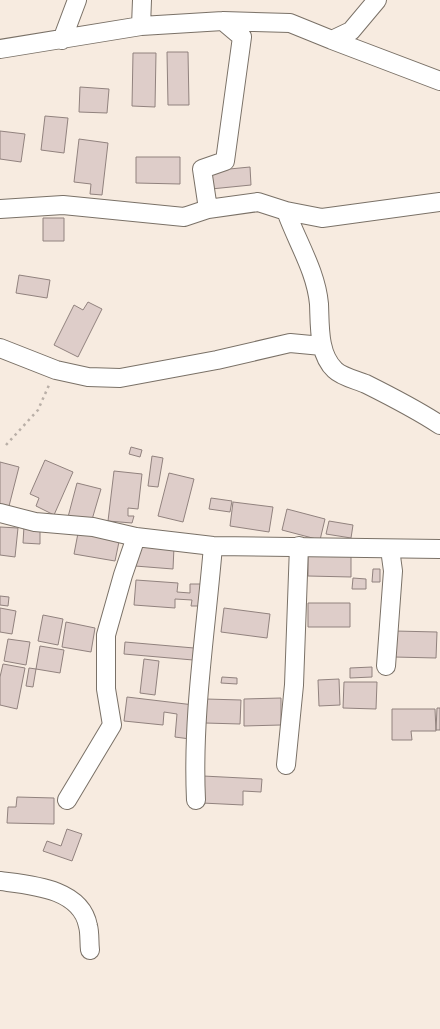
<svg xmlns="http://www.w3.org/2000/svg" width="440" height="1029" viewBox="0 0 440 1029" font-family="'Source Sans 3',sans-serif">
  <rect width="100%" height="100%" fill="#f7ebe0"/>
  <!-- building -->
  <path fill="#decdc9" stroke="#91827e" d="M167,52H188L189,105H168Z
    M133,53H156L155,107L132,106Z
    M80,87L109,89L107,113L79,112Z
    M45,116L68,118L64,153L41,150Z
    M0,131L25,134L21,162L0,159Z
    M79,139L108,143L102,195L90,194L91,184L74,182Z
    M136,157H180V184L136,183Z
    M250,167L251,185L211,189L209,171Z
    M43,218H64V241H43Z
    M19,275L50,280L47,298L16,293Z
    M88,302L102,309L78,357L54,345L74,305L83,310Z
    M131,447L142,450L140,457L129,454Z
    M152,456L163,458L158,487L148,486Z
    M45,460L73,472L54,515L36,506L39,498L30,494Z
    M0,462L19,467L8,510L0,508Z
    M114,471L142,474L138,509L128,508V516H134L132,523L108,521Z
    M169,473L194,479L183,522L158,516Z
    M77,483L101,489L91,523L68,517Z
    M211,498L232,501L230,512L209,509Z
    M233,502L273,507L269,532L230,526Z
    M287,509L325,519L320,540L282,530Z
    M329,521L353,525L351,538L326,534Z
    M24,526L40,527V544L23,543Z
    M0,527L18,528L15,557L0,555Z
    M79,528L120,537L115,561L74,554Z
    M136,545L174,547L173,569L135,566Z
    M308,551L351,552V577L308,576Z
    M373,569H380V582H372Z
    M353,578L366,579V589H352Z
    M136,580L178,583L177,592L190,593V584H201L199,606H191L192,600L175,599V608L134,605Z
    M0,596L9,597L8,606L0,605Z
    M308,603H350V627H308Z
    M0,608L16,611L12,634L0,632Z
    M224,608L270,614L267,638L221,632Z
    M43,615L63,619L58,645L38,641Z
    M66,622L95,628L91,652L62,647Z
    M395,631L437,632L436,658L394,657Z
    M8,639L30,642L26,665L4,661Z
    M125,642L194,648L193,660L124,654Z
    M40,646L64,650L60,673L36,669Z
    M144,659L159,661L155,695L140,693Z
    M3,664L25,668L17,709L0,705V677Z
    M372,667V677L350,678V668Z
    M29,668L36,669L33,687L26,686Z
    M222,677L237,678V684L221,683Z
    M339,679L340,705L319,706L318,680Z
    M344,682H377L376,709L343,708Z
    M127,697L194,705L190,739L175,737L177,714L164,712L163,725L124,721Z
    M281,698V725L244,726V699Z
    M206,699L241,700L240,724L205,723Z
    M437,708H440V730H436Z
    M392,709H435L436,731H411L412,740H392Z
    M203,776L262,779L261,792L243,791V805L202,803Z
    M17,797L54,798V824L7,823L8,807H16Z
    M67,829L82,834L72,861L43,851L47,841L61,846Z"/>
  <g fill="none" stroke-linecap="round" stroke-linejoin="round">
    <defs>
      <path id="minor" d="M141,26L142,0
        M62,40L77,0
        M332,40L440,81
        M0,49L141,26L223,21L290,23L332,40L351,31L377,0
        M0,209L63,205L184,217L208,209L258,202L286,211C297,242 316,271 319,304C320,325 318,354 335,370C342,377 357,380 366,384C392,397 416,409 440,425
        M208,209L202,169L225,161L242,37L223,21
        M286,211L322,218L440,202
        M0,348L56,370L88,377L120,378L217,360L290,343L322,346
        M0,513L35,522L93,527L136,537L213,546L440,549
        M386,666L393,571L390,549
        M286,765L294,685L299,546
        M67,800L112,725L106,689V635L123,575L136,537
        M196,800C192,715 206,631 213,546
        M0,881C30,885 81,888 88,926C90,933 89,942 90,950"/>
    </defs>
    <!-- minor casing -->
    <use href="#minor" stroke="#7a7167" stroke-width="20"/>
    <!-- path -->
    <path stroke="#b9afa7" stroke-width="2.5" stroke-dasharray="2.5 4" stroke-linecap="butt" d="M6,445L38,410L49,385"/>
    <!-- minor -->
    <use href="#minor" stroke="#fff" stroke-width="18"/>
  </g>
</svg>
